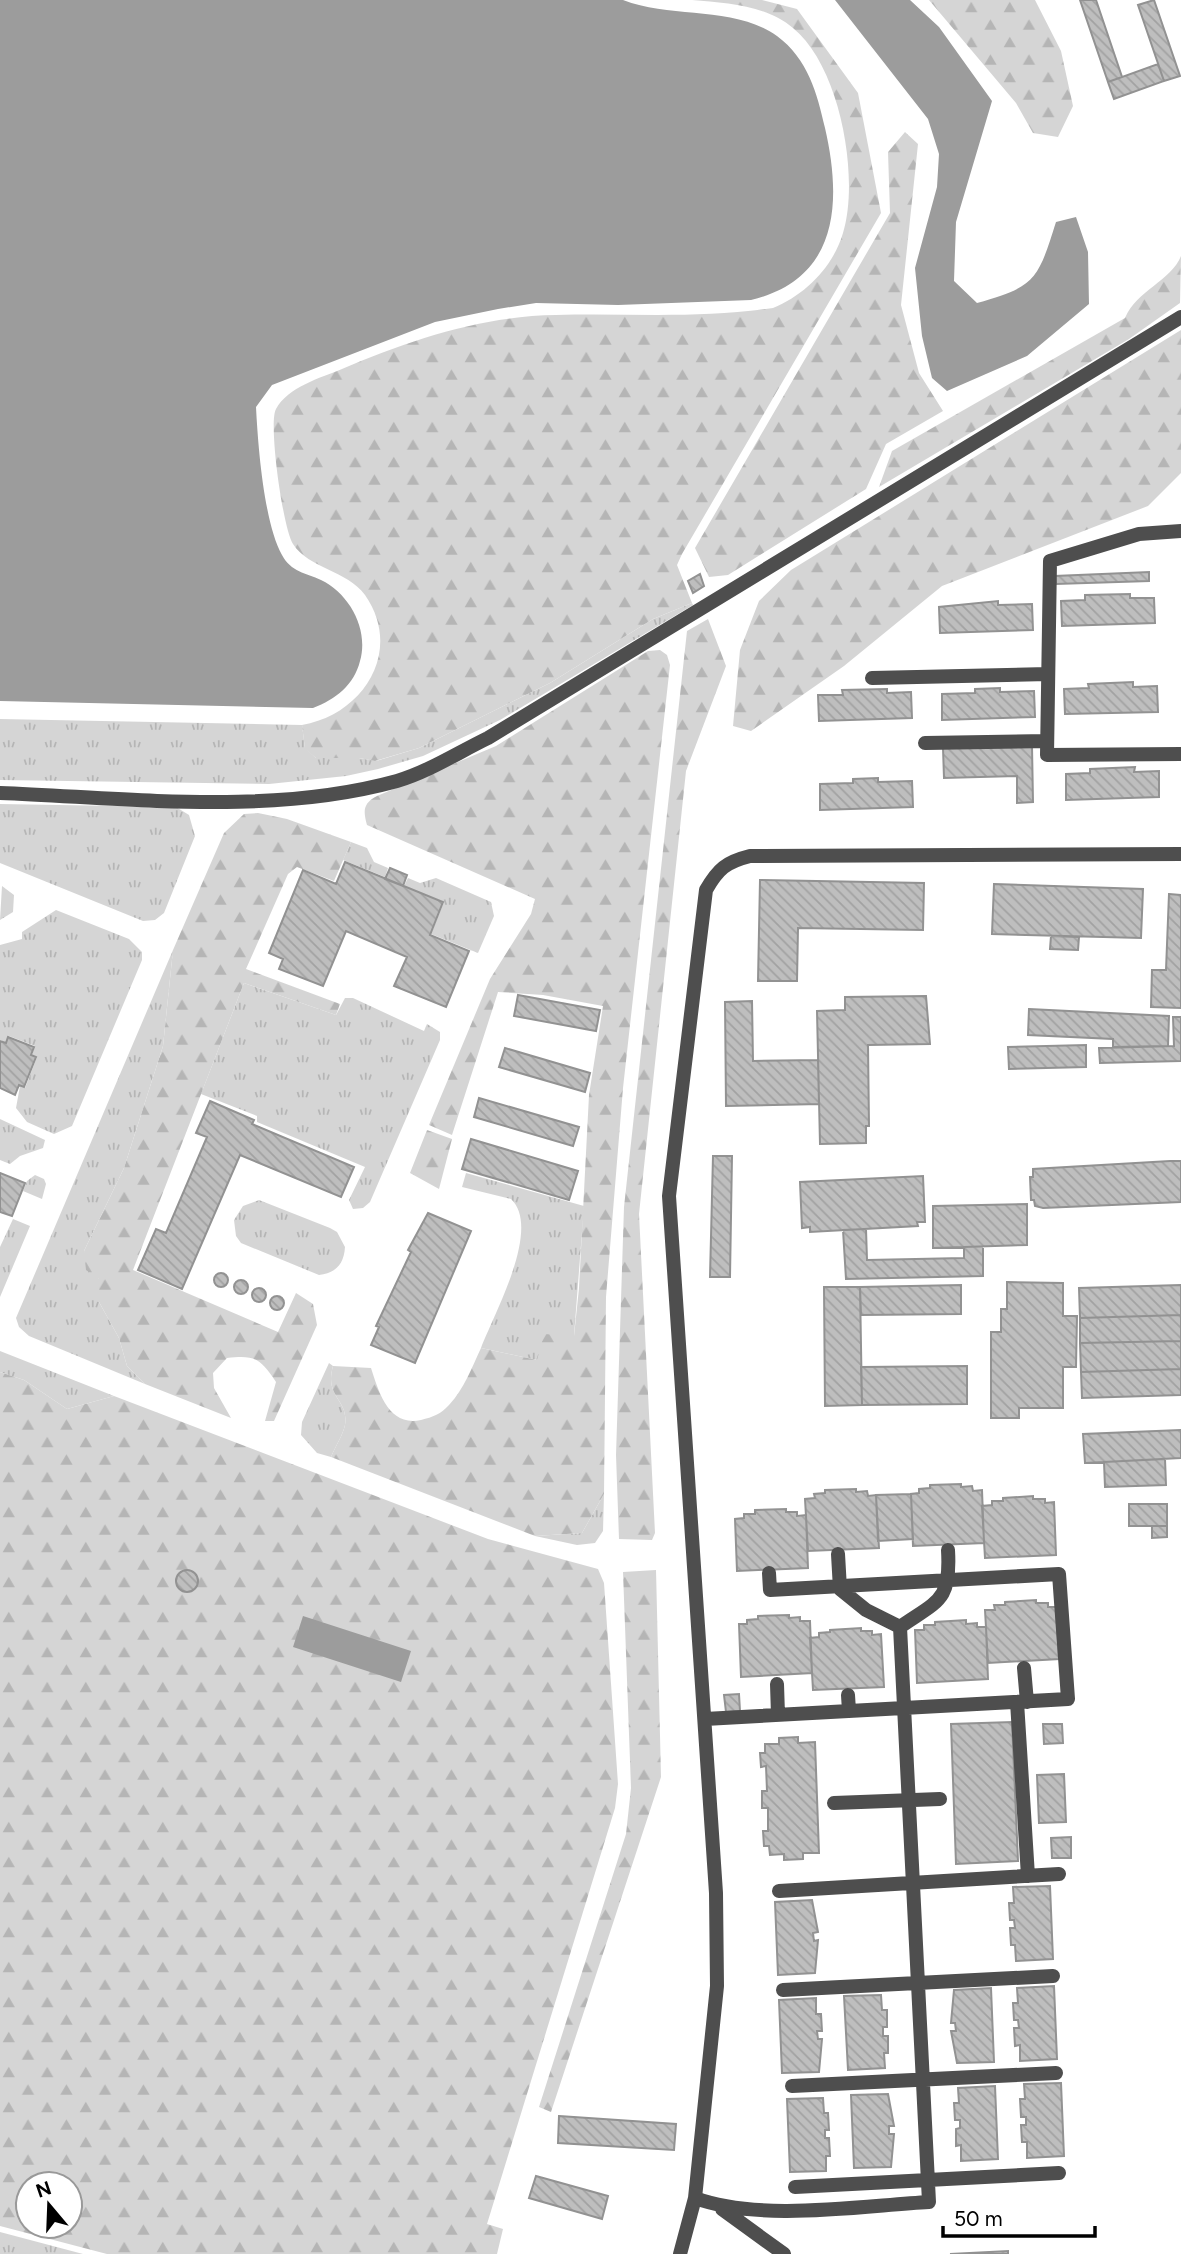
<svg xmlns="http://www.w3.org/2000/svg" width="1181" height="2254" viewBox="0 0 1181 2254" font-family="Figtree,sans-serif">
  <defs>
    <pattern id="grass-tufts" width="24" height="20" patternUnits="userSpaceOnUse" patternTransform="scale(1.75)"><rect width="24" height="20" fill="#d5d5d5"/><path d="M3 7l-1-3M5 7V3M7 7l1-3M15 17l-1-3M17 17v-4M19 17l1-3" fill="none" stroke="#b5b5b5"/></pattern>
    <pattern id="forest-firs" width="22" height="20" patternUnits="userSpaceOnUse" patternTransform="scale(1.75)"><rect width="22" height="20" fill="#d5d5d5"/><path d="M5 1l3.5 6h-7zM16 11l3.5 6h-7z" fill="#b5b5b5"/></pattern>
    <pattern id="building-back-hatch" width="6" height="6" patternUnits="userSpaceOnUse" patternTransform="scale(1.75)"><rect width="6" height="6" fill="#bebebe"/><path d="M-1 5l2 2M0 0l6 6M5-1l2 2" fill="none" stroke="#a2a2a2"/></pattern>
  </defs>
  <rect width="100%" height="100%" fill="#fff"/>
  <!-- grass -->
  <path fill="url(#grass-tufts)" d="M692,603L693,605L500,720L423,756L378,769L346,776L269,784L0,780V719L302,725L305,748L316,758H359L376,761L419,748L550,683L653,619Z
    M0,804L176,807L189,815L195,836L164,913L155,920L143,921L0,863Z
    M351,842L367,848L374,862L388,868L385,877L343,860Z
    M408,878L420,883L436,878L491,902L494,916L478,953L431,934L444,902L404,886Z
    M2,886L14,895L13,912L0,920Z
    M56,910L129,939L142,952V960L72,1126L54,1134L27,1122L16,1108L20,1086L25,1088L37,1057L32,1055L35,1046L9,1036L5,1042L0,1040V945L22,939V932Z
    M173,950L163,1046L124,1168L84,1251L99,1279V1302L119,1338L127,1366L145,1384L29,1336L19,1327L16,1318Z
    M244,983L336,1015L345,998H353L424,1031L427,1024L440,1032V1040L370,1202L363,1208L353,1209L349,1200L365,1167L257,1122V1116L201,1094Z
    M0,1119L45,1140L43,1148L20,1156L10,1164L0,1160Z
    M466,1173L584,1206L574,1336L537,1360L481,1348C494,1314 542,1228 511,1199L462,1187Z
    M35,1175L44,1179L46,1184L42,1199L23,1191L27,1181Z
    M259,1200L330,1228L337,1232L345,1247C344,1264 336,1273 319,1275L241,1243L236,1236L234,1220L243,1206Z
    M13,1219L30,1226L0,1297V1247Z
    M0,1351L114,1396L67,1409L24,1380L0,1372Z
    M329,1363L333,1366C324,1398 349,1399 345,1425C343,1435 335,1447 331,1457L317,1453L301,1435L302,1422Z
    M604,1494L603,1531L595,1543L577,1545L535,1536L582,1533Z
    M0,2232L83,2254H0Z"/>
  <!-- forest -->
  <path fill="url(#forest-firs)" fill-rule="evenodd" d="M692,0H762L797,9L858,93L881,213L682,554L677,565L692,603L653,619L550,683L419,748L375,761L359,758H316L305,749L302,725C363,715 404,651 365,595C347,570 309,569 293,544C283,529 268,423 276,409C288,387 320,378 342,369C410,340 482,316 556,315C628,313 701,319 773,308C805,295 833,267 843,233C860,177 840,66 793,28C766,5 726,3 692,0Z
    M929,0H1035L1061,51L1073,106L1058,137L1033,133L1016,103Z
    M905,132L918,144L901,305L919,373L943,411L886,444L866,489L728,575L709,577L695,548L890,213L888,152Z
    M1181,256L1180,303L1129,339L879,487L892,451L1125,318C1137,290 1171,281 1181,256Z
    M1181,330V473L1148,506L942,586L844,666L751,731L733,726L740,650L759,601L791,570Z
    M708,619L726,666L686,771L639,1214L655,1533L652,1540L619,1539L616,1455L624,1207L687,631Z
    M660,650L667,655L670,665L623,1088L606,1297L604,1494L582,1533L535,1536L331,1457C335,1447 343,1435 345,1425C349,1399 324,1398 333,1366L371,1368C379,1393 389,1427 421,1420C433,1417 441,1414 449,1405C464,1389 472,1367 481,1348L537,1360L544,1334L574,1336L579,1288L589,1095L603,1006L543,995L498,992L452,1135L429,1125L490,979L531,914L535,899L367,825C363,811 363,803 377,796L496,746L648,651Z
    M258,813L287,819L351,842L334,881L297,867L288,874L246,969L340,1004L336,1015L244,983L133,1270L278,1332L296,1293L313,1304L317,1325L274,1421H265L276,1382C260,1358 255,1355 227,1358L213,1373L214,1388L231,1418L145,1384L127,1366L119,1338L99,1302V1279L86,1270L84,1251L124,1168L163,1046L173,950L224,833L244,814Z
    M427,1130L452,1139L439,1189L410,1173Z
    M0,1372L24,1380L67,1409L114,1396L488,1539L598,1569L604,1583L618,1784L615,1808L487,2224L503,2229L497,2254H107L0,2226ZM28,2184H70V2226H28Z
    M656,1570L661,1777L551,2112L539,2107L626,1834L631,1788L623,1572Z"/>
  <!-- water -->
  <path fill="#9c9c9c" d="M0,0H623C672,19 733,5 777,36C808,59 817,93 825,128C842,202 839,279 751,300L618,305L536,303L498,309L435,322L272,385L256,407C258,446 264,523 282,555C291,572 306,573 321,580C350,594 369,630 360,661C354,685 336,699 313,708L0,701Z
    M835,0H910L939,27L992,101L956,222L954,281L977,303C1036,287 1038,279 1056,222L1076,217L1088,252L1089,304L1027,356L947,391L932,378L922,336L915,268L937,187L939,154L928,119Z
    M303,1616L411,1651L401,1682L293,1647Z"/>
  <!-- building -->
  <path fill="url(#building-back-hatch)" stroke="#929292" stroke-width="2" d="M1080,0H1096L1122,77L1108,82Z
    M1154,0L1180,76L1164,81L1138,5Z
    M1158,64L1164,81L1114,99L1108,82Z
    M1149,572V581L1056,584L1055,576Z
    M700,574L704,586L693,593L688,581Z
    M1130,594V598H1154L1155,623L1062,626L1061,601L1085,600V595Z
    M998,601V605L1032,604L1033,630L940,633L939,607Z
    M1133,682V687L1157,686L1158,712L1065,714L1064,689L1089,688L1088,684Z
    M1000,688V692L1034,691L1035,717L942,720V694L975,693V689Z
    M887,689V693L911,692L912,718L819,721L818,695H843L842,690Z
    M1032,746L1033,802L1017,803V776L944,778L943,748Z
    M1135,767L1134,772L1159,771V797L1066,800V774L1090,773V769Z
    M878,778V782L912,781L913,807L820,810V784L853,783V779Z
    M345,862L443,902L430,935L469,951L446,1007L394,986L407,957L346,931L323,986L279,969L283,959L269,953L303,870L336,884Z
    M390,868L407,875L403,886L385,879Z
    M760,880L924,883L923,930L798,928L797,981H758Z
    M994,884L1143,889L1141,938L992,934Z
    M1169,894L1181,895V1008L1151,1007L1152,970H1166Z
    M1051,936L1079,937L1078,950L1050,949Z
    M518,995L600,1010L596,1031L514,1016Z
    M926,996L930,1044L868,1045L869,1126H866V1143L820,1144L817,1011L845,1010V997Z
    M752,1001L753,1061L818,1060L819,1104L726,1106L725,1002Z
    M1029,1009L1169,1016L1168,1046L1113,1047V1039L1028,1035Z
    M1173,1017H1181V1061L1100,1063L1099,1048L1174,1046Z
    M8,1037L34,1047L31,1055L36,1057L24,1087L19,1085L15,1095L0,1088V1041L6,1043Z
    M1086,1045V1067L1009,1069L1008,1047Z
    M505,1048L590,1073L585,1092L499,1067Z
    M479,1098L579,1127L573,1146L474,1117Z
    M210,1101L254,1120L252,1124L354,1167L341,1197L240,1155L182,1289L138,1270L156,1229L166,1233L207,1137L196,1133Z
    M471,1139L578,1171L569,1200L462,1169Z
    M713,1156H732L730,1277H710Z
    M1170,1161H1181V1202L1043,1208L1035,1206L1034,1200H1031L1030,1177H1033V1169Z
    M0,1173L25,1183L12,1216L0,1212Z
    M923,1176L925,1222H917L918,1226L810,1232V1227L802,1228L800,1182Z
    M1027,1204V1245L933,1248V1206Z
    M428,1213L471,1231L415,1363L371,1345L379,1327L376,1326L411,1252L408,1250Z
    M866,1229L867,1260L964,1258V1247H983V1276L846,1279L843,1230Z
    M214 1280a7 7 0 1 1 14 0a7 7 0 1 1-14 0Z
    M234 1287a7 7 0 1 1 14 0a7 7 0 1 1-14 0Z
    M1007,1282L1063,1283V1316H1077L1076,1367H1063V1408H1019V1418H991V1332H1001V1309H1007Z
    M961,1285V1314L861,1315L860,1287Z
    M1181,1285V1315L1080,1318L1079,1288Z
    M824,1287H860L862,1405L825,1406Z
    M252 1295a7 7 0 1 1 14 0a7 7 0 1 1-14 0Z
    M270 1303a7 7 0 1 1 14 0a7 7 0 1 1-14 0Z
    M1181,1315V1341L1080,1343V1318Z
    M1181,1341V1369L1081,1372L1080,1343Z
    M967,1366V1404L862,1405L861,1367Z
    M1181,1369V1395L1082,1398L1081,1372Z
    M1181,1430V1458L1085,1463L1083,1434Z
    M1165,1459L1166,1485L1105,1487L1104,1462Z
    M961,1484V1487L972,1486L973,1491L982,1490L984,1543L913,1546L911,1494L919,1493V1489L930,1488V1485Z
    M856,1489V1492L867,1491L868,1496L876,1495L879,1548L808,1551L805,1499L815,1498L814,1494L825,1493V1490Z
    M911,1494L913,1539L878,1541L876,1495Z
    M1033,1496V1499H1045V1503L1054,1502L1056,1555L985,1558L982,1506L992,1505V1501H1003V1498Z
    M1129,1504H1167V1526H1129Z
    M786,1509V1512H797V1516L806,1515L808,1568L737,1571L735,1519L744,1518V1514H755V1510Z
    M1152,1526H1167V1537L1152,1538Z
    M176 1581a11 11 0 1 1 22 0a11 11 0 1 1-22 0Z
    M1036,1600V1603H1048V1607H1056L1059,1659L988,1663L985,1610H995L994,1605H1005V1602Z
    M789,1615V1618L800,1617V1621H810L812,1673L741,1677L739,1624H747V1620L758,1619V1616Z
    M966,1620V1624L977,1623V1627H986L988,1679L917,1683L915,1630H924V1625H935V1622Z
    M861,1628V1631H872V1635L881,1634L884,1687L813,1690L810,1638L819,1637V1633L830,1632V1630Z
    M739,1694L740,1711L726,1712L724,1695Z
    M1012,1722L1018,1861L956,1864L951,1724Z
    M1043,1724H1062L1063,1743L1044,1744Z
    M798,1737V1743L815,1742L819,1853H803V1859L784,1860V1854L770,1855L769,1846H764L763,1831H768V1808H762V1791H767L766,1766L761,1767L760,1753H765V1744H779V1738Z
    M1064,1774L1066,1822L1039,1823L1037,1775Z
    M1071,1837V1858H1052L1051,1838Z
    M1050,1886L1053,1959L1016,1961L1015,1945H1011L1010,1928H1015L1014,1920H1010L1009,1903H1014L1013,1887Z
    M812,1900L818,1932L813,1933L814,1941L818,1940L815,1973L778,1975L775,1902Z
    M1054,1986L1057,2059L1020,2061V2045L1015,2046L1014,2028H1019L1018,2020H1014L1013,2003H1018L1017,1988Z
    M991,1988L994,2062L957,2063L951,2031H956L955,2023H951L954,1990Z
    M881,1995L882,2010H887V2027H883V2036H888V2053H884L885,2068L848,2070L844,1996Z
    M816,1998V2014H821L822,2031H817L818,2039H822L819,2072L782,2073L779,2000Z
    M1061,2083L1064,2156L1027,2158V2142H1022L1021,2125H1026V2117H1021L1020,2099H1025L1024,2084Z
    M995,2086L998,2159L961,2161V2145L956,2146V2129L960,2128V2120H955L954,2103H959L958,2088Z
    M888,2094L894,2126H889V2134H894L891,2167L854,2168L851,2095Z
    M823,2098L824,2113H828L829,2130H825V2138H829L830,2156H826V2171L790,2172L787,2099Z
    M559,2116L676,2124L674,2150L558,2143Z
    M536,2176L608,2196L602,2219L529,2198Z
    M1008,2251V2254H950Z"/>
  <g fill="none" stroke-linecap="round" stroke-linejoin="round">
    <!-- street -->
    <path stroke="#4e4e4e" stroke-width="14" d="M1181,531L1139,534L1050,561L1047,755L1181,754
      M872,678L1048,674
      M925,743L1047,741
      M0,793C130,798 270,816 397,781C428,772 459,752 488,738L1181,317
      M838,1554L840,1589L866,1610L900,1627
      M900,1627C939,1600 951,1601 948,1550
      M1024,1668L1027,1702
      M777,1684L778,1715
      M848,1695L849,1711
      M1017,1702L1028,1876
      M705,1719L1068,1699L1059,1574L770,1590L769,1573
      M834,1803L940,1799
      M779,1891L1059,1874
      M783,1990L1053,1976
      M792,2086L1056,2073
      M795,2187L1059,2173
      M695,2198C761,2222 859,2206 929,2202L900,1627
      M722,2209L784,2254
      M680,2254L695,2198L717,1986L716,1893L669,1196L706,890C718,869 726,862 750,856L1181,854"/>
  </g>
  <!-- north arrow -->
  <g transform="translate(49 2205) rotate(341)"><circle r="33" fill="#ffffff" stroke="#999999" stroke-width="2"/>
  <path d="M0-5L12 26L0 18L-12 26Z" fill="#000000"/>
  <text y="-10" font-size="19" font-weight="bold" text-anchor="middle" fill="#000000">N</text>
  </g>
  <!-- scale -->
  <path d="M943 2226v10h152v-10" fill="none" stroke="#000000" stroke-width="3.5"/>
  <text x="954" y="2226" font-size="21" fill="#000000" stroke="#ffffff" stroke-width="5" paint-order="stroke">50 m</text>
</svg>
